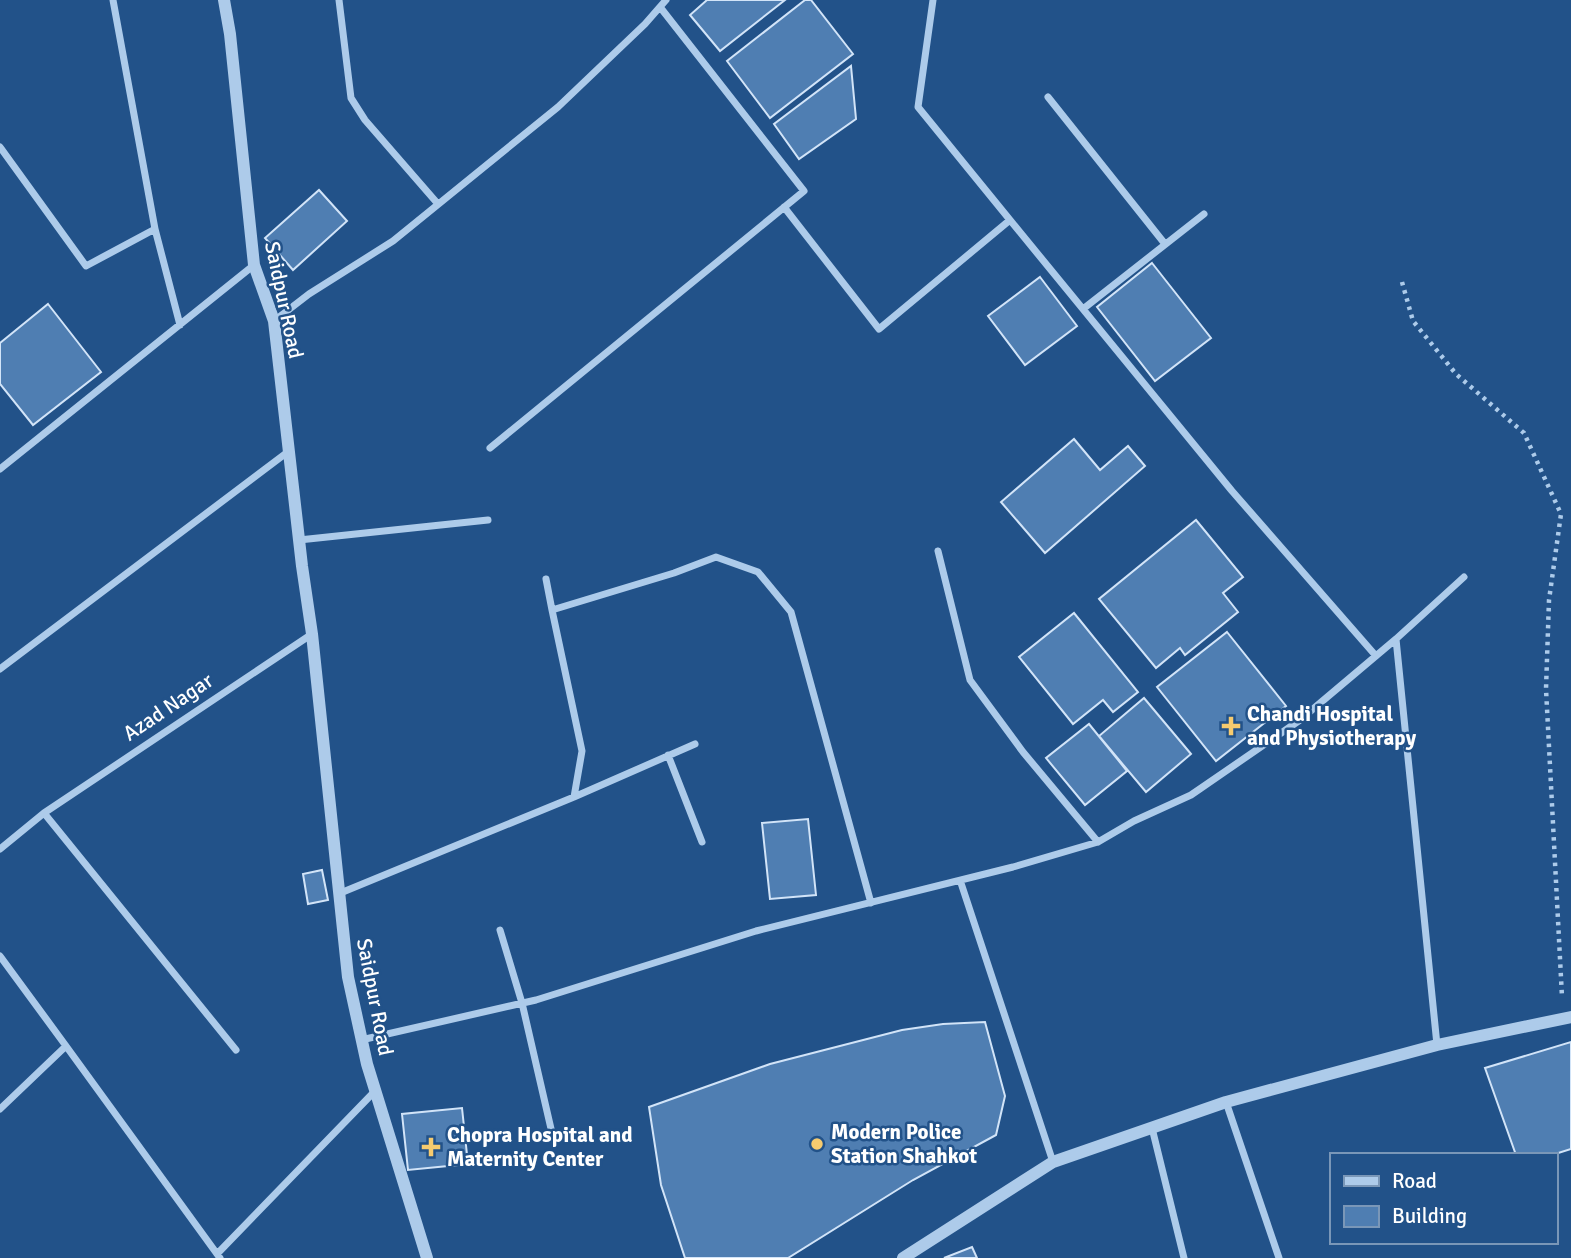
<svg xmlns="http://www.w3.org/2000/svg" width="1571" height="1258" viewBox="0 0 1571 1258" font-family="Signika,sans-serif">
  <rect width="100%" height="100%" fill="#225289"/>
  <!-- building -->
  <path fill="#4f7eb2" stroke="#d2e4f8" stroke-width="2" d="M707,0H785L720,51L690,15Z
    M805,0H811L853,54L770,118L727,61Z
    M851,66L856,119L799,159L774,124Z
    M319,190L347,221L293,270L265,238Z
    M1152,263L1211,338L1155,381L1097,307Z
    M1040,277L1077,326L1025,365L988,316Z
    M48,304L101,372L33,425L0,384V343Z
    M1074,439L1100,470L1128,446L1145,466L1045,553L1001,502Z
    M1196,520L1243,577L1223,593L1238,612L1185,655L1180,648L1156,668L1099,599Z
    M1074,613L1138,692L1113,712L1103,700L1073,724L1019,657Z
    M1227,632L1286,706L1216,761L1157,687Z
    M1144,698L1191,754L1146,792L1099,736Z
    M1089,724L1127,771L1085,805L1046,758Z
    M808,819L816,895L770,899L762,823Z
    M322,870L328,900L308,904L303,874Z
    M985,1022L1005,1096L996,1135L913,1180L788,1258H685L661,1185L649,1107L770,1064L902,1030L943,1024Z
    M1571,1042V1149L1552,1155H1516L1485,1068Z
    M462,1108L468,1164L408,1170L402,1114Z
    M972,1247L977,1258H944Z"/>
  <g fill="none" stroke-linecap="round" stroke-linejoin="round">
    <!-- path -->
    <path stroke="#adcbea" stroke-width="4.5" stroke-dasharray="3.5 5" stroke-linecap="butt" d="M1402,282L1413,321L1456,374L1524,433L1561,514L1549,600L1546,689L1562,997"/>
    <!-- minor -->
    <path stroke="#adcbea" stroke-width="7" d="M113,0L155,229
      M339,0L351,98L365,120L438,204
      M933,0L918,107L1010,220
      M1048,97L1165,244
      M0,147L86,266L155,229L180,325
      M784,207L879,329L1010,220L1232,491L1376,656
      M1083,309L1204,214
      M274,321L309,294L393,241L558,107L645,24L666,0
      M490,448L804,191L660,7
      M0,469L254,265
      M299,540L488,520
      M938,551L970,680L1023,752L1098,842
      M546,579L552,610
      M1396,639L1464,577
      M0,669L289,451
      M668,755L702,842
      M574,797L695,744
      M44,813L236,1050
      M0,849L44,813L312,634
      M960,880L1053,1162
      M338,894L574,797L582,751L552,610L674,573L716,557L758,572L791,612L871,903
      M500,930L522,1003L552,1133
      M0,956L66,1046
      M361,1040L536,1000L756,931L1013,867L1098,842L1134,821L1191,795L1300,720L1396,639L1437,1045
      M1226,1102L1279,1258
      M0,1109L66,1046L220,1258
      M1152,1128L1184,1258
      M217,1254L375,1091"/>
    <!-- tertiary -->
    <path stroke="#adcbea" stroke-width="12" d="M224,0L230,34L254,265L274,321L302,566L312,634L348,977L367,1064L427,1258
      M903,1258L1053,1162L1226,1102L1437,1045L1571,1017"/>
  </g>
  <!-- markers -->
  <g fill="#f6cb6f" stroke="#225289" stroke-width="2.5">
    <path d="M1227.5 715.5h7v7h7v7h-7v7h-7v-7h-7v-7h7z"/>
    <circle cx="817" cy="1144" r="7"/>
    <path d="M427.5 1136.5h7v7h7v7h-7v7h-7v-7h-7v-7h7z"/>
  </g>
  <g text-anchor="middle" stroke-width="5" stroke-linejoin="round" paint-order="stroke">
    <!-- street labels -->
    <g font-size="21" fill="#fff" stroke="#225289">
      <text transform="translate(284 300) rotate(78)" y="7">Saidpur Road</text>
      <text transform="translate(168 707) rotate(-34)" y="7">Azad Nagar</text>
      <text transform="translate(375 997) rotate(79)" y="7">Saidpur Road</text>
    </g>
    <!-- poi labels -->
    <g font-size="21" font-weight="bold" fill="#fff" stroke="#225289" text-anchor="start">
      <text x="1247" y="721">Chandi Hospital<tspan x="1247" dy="24">and Physiotherapy</tspan></text>
      <text x="831" y="1139">Modern Police<tspan x="831" dy="24">Station Shahkot</tspan></text>
      <text x="447" y="1142">Chopra Hospital and<tspan x="447" dy="24">Maternity Center</tspan></text>
    </g>
  </g>
  <!-- legend -->
  <rect x="1330" y="1153" width="228" height="91" fill="#225289" stroke="#7a97b8" stroke-width="2"/>
  <rect x="1344" y="1176" width="35" height="10" fill="#adcbea" stroke="#7a97b8" stroke-width="2"/>
  <text x="1392" y="1188" font-size="21" fill="#ffffff">Road</text>
  <rect x="1344" y="1206" width="35" height="21" fill="#4f7eb2" stroke="#7a97b8" stroke-width="2"/>
  <text x="1392" y="1223" font-size="21" fill="#ffffff">Building</text>
</svg>
